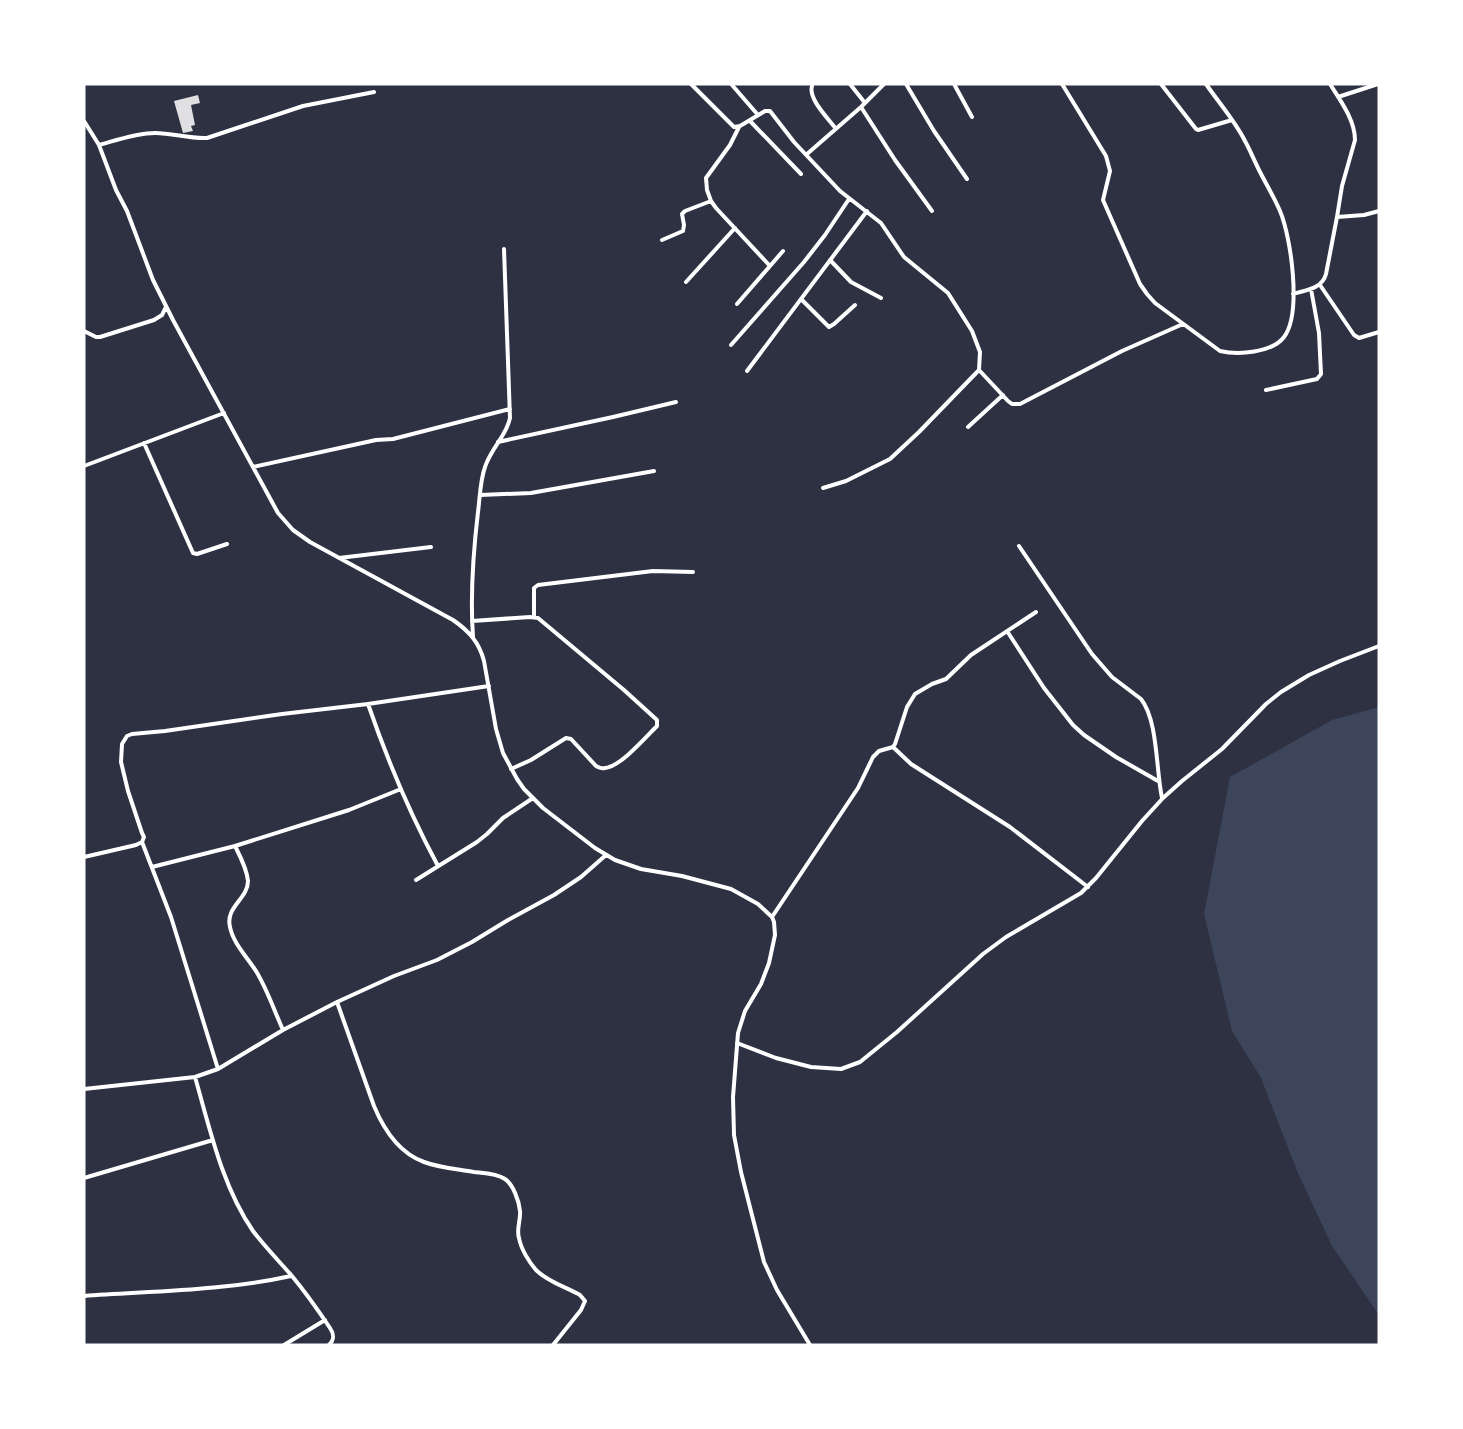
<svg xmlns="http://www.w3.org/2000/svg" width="1463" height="1429" viewBox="0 0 1463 1429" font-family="Lato,sans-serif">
  <rect width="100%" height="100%" fill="#2d3142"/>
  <!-- green -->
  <path fill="#3c4559" d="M1379,707V1315L1332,1246L1297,1171L1261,1078L1232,1031L1204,914L1230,777L1332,720Z"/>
  <!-- building -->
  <path fill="#e0e0e3" d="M198,95L200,103L191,105L195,125L191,126L193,131L183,133L174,101Z"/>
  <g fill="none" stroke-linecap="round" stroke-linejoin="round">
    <!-- minor -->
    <path stroke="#fff" stroke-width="4" d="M691,84L734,127L740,126L765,111H770L794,142L840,191L881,223L904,257L948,293L972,331L980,352L979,370L919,432L890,459L846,481L823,488
      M850,84L865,103
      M906,84L934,131L967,179
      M954,84L972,117
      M1062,84L1106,156L1110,171L1103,200L1140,284L1147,294L1155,303L1220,351C1238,355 1272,353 1284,337C1302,313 1291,237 1280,211C1274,197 1266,184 1259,170C1254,160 1250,150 1245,141C1235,121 1219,103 1206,84
      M1161,84L1196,129L1198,130L1232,120
      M1330,84C1340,100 1355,120 1355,140L1342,186L1337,217
      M732,85L758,115
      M812,86C808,99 828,118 836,129
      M1338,97L1378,84
      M861,107L895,160L932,211
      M84,121L99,145L116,190L127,211L153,280L173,320L278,513L293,530L310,542L453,620C469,631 479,642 484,661L496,729L503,753L517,779L524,789L543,808L595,848L615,860L641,869L682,876L731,889L758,904L772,917L774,922L775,935L769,963L761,984L745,1011L738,1033L733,1097L734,1135L741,1172L764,1262L777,1290L810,1345
      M750,121L801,174
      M739,127L730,145L706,178L707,190L711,201L716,208L770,266
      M99,145C117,140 137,133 155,133C173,133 189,139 207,138L303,106L374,92
      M807,154L861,107L884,84
      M662,240L683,231L684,225L682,214L685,211L711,201
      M830,260L851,282L881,298
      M686,282L735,228
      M1320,285L1354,335L1359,338L1379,332
      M1293,294C1306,290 1322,289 1326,274L1337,217L1364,215L1379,211
      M801,299L829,327L834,324L855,305
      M737,304L783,251
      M84,331L96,337H100L154,320L162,315L166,307
      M731,345L804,262L825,235L849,199
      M979,370L1008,401L1012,404H1020L1122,351L1183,324
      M747,371L867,211
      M1266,390L1317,379L1321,374L1319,333L1311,289
      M968,427L1003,395
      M498,442L613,417L676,402
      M144,443L193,553L197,554L227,544
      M84,466L224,413
      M253,467L376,440L393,439L510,409
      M480,495L531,493L654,471
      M1019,546L1092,654L1112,677L1141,699C1158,720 1156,771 1162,798
      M339,558L431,547
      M534,617V588L538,585L653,571L693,572
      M472,621L530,617L538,618L624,690L657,720V726C646,737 620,767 605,768C600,769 600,768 596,766L571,739L566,738L531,760L511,769
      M1007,631L1044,688L1073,725L1084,735L1116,757L1158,781
      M473,637C470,595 473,554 478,512C480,497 480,481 485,467C491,448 507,435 510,418L504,249
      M368,704C387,759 410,814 438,866
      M893,747L911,764L1010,827L1088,887
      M142,842L171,917L218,1069
      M235,846C240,856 247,869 248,881C248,899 225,907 230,927C233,943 247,957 256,971C267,989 274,1010 283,1030
      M84,857L136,845L142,842L144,837L142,833L128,791L121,762L122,744L127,736L132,734L165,731L282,714L368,704L489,686
      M152,867L235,846L349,810L401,789
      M416,880L477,842L487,834L503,818L533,798
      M772,917L858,788L873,757L879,751L893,747L895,744L907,707L915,694L932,684L946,679L971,655L1036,612
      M337,1002L374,1106C384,1130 399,1153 424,1162C440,1168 457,1169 474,1172C483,1173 496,1173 505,1179C513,1184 519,1201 520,1211C521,1220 516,1229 519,1238C521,1249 529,1262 536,1270C548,1282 566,1287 580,1295L585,1301L581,1310L553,1345
      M737,1043L776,1058L811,1067L841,1069L860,1062L897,1032L983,954L1006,937L1081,893L1096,878L1142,821L1163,798L1182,781L1222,749L1266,704L1281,692L1309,675L1340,661L1379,646
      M195,1077C210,1129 222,1186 253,1231C265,1247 279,1261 292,1276C306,1293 318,1310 330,1328C334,1334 335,1339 329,1345
      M84,1089L195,1077L218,1069L283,1030L337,1002L394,976L437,960L472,942L508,920L554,895L581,877L606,855
      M84,1178L213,1140
      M84,1296C153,1291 223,1291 291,1276
      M284,1345L325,1320"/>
  </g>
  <!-- border -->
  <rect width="1463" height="1429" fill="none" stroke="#ffffff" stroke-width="171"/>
</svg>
